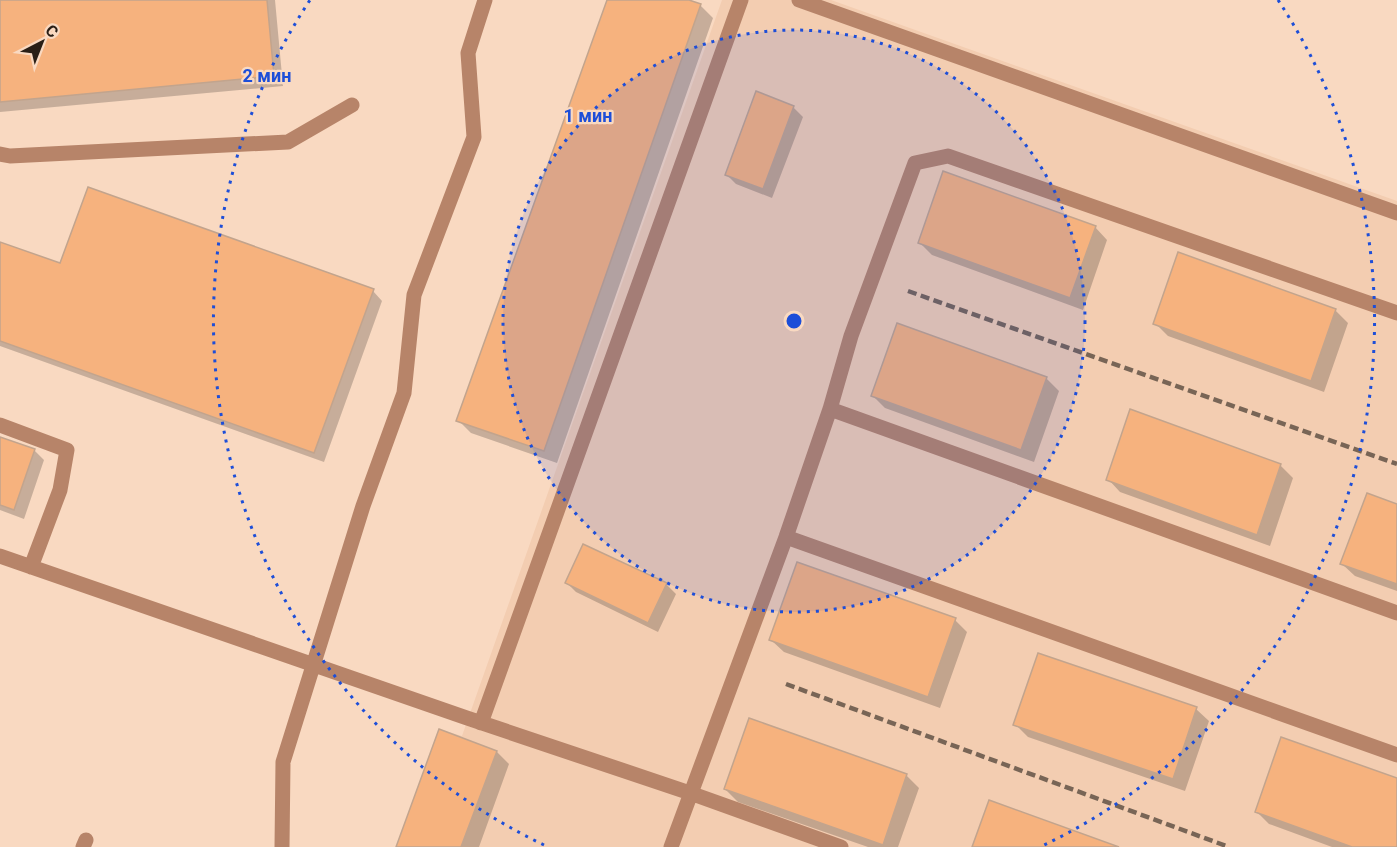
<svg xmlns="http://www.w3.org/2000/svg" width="1397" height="847" viewBox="0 0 1397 847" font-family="Roboto,sans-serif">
  <rect width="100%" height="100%" fill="#f9d9c1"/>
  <!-- built -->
  <path fill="#f3cdb1" d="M722,0H831L1397,201V847H396L439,729L462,736Z"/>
  <!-- shadow -->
  <path fill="#0003" d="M0,0H275L283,86L0,112Z
    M608,0H685L700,5L713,18L557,463L471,433L458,420Z
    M793,107L803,117L772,198L736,184L726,174Z
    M1095,227L1107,240L1083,310L932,255L920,243Z
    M0,243L61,265L373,291L382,301L324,462L0,346Z
    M1335,310L1348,323L1324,392L1168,336L1155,323Z
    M1046,378L1059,391L1034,462L885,408L873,396Z
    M0,438L34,450L44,460L24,519L0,510Z
    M1280,465L1293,478L1270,546L1120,492L1108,479Z
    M1397,505V591L1355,576L1342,564Z
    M584,546L667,585L676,594L658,632L576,592L567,583Z
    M955,620L967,632L940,708L784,652L771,640Z
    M1196,709L1209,721L1185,791L1028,737L1015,724Z
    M497,752L509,764L479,847H398Z
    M906,775L919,788L898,847H868L738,802L725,789Z
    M1397,780V847H1332L1269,824L1257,812Z"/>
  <!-- building -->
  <path fill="#f6b27e" stroke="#c2a48d" stroke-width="1.5" d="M0,0H267L274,76L0,102Z
    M607,0H689L701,4L544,451L456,421Z
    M756,91L794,106L763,189L725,175Z
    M943,171L1096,226L1070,298L918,243Z
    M88,187L374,289L314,453L0,341V242L60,263Z
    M1178,252L1336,309L1311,381L1153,324Z
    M897,323L1047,377L1021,450L871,396Z
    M1130,409L1281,464L1257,535L1106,480Z
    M0,437L35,449L14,510L0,505Z
    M1367,493L1397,504V584L1340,564Z
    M583,544L667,583L648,623L565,583Z
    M797,562L956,618L928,697L769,640Z
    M1038,653L1197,707L1173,779L1013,725Z
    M749,718L907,774L883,845L724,789Z
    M439,729L497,751L461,847H396Z
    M1281,737L1397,778V847H1352L1255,812Z
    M989,800L1119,847H972Z"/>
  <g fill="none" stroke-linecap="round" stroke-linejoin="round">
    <!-- minor -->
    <path stroke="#b78469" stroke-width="15" d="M799,0L1397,213
      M0,154L10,156L288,142L352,105
      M830,409L1397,613
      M0,425L67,450L60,490L31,567
      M786,537L1397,755
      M0,556L467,718L690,793L841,847
      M481,723L741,0
      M83,847L86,840
      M282,847L283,762L363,506L404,393L414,295L474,137L468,53L485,0
      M671,847L786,537L830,409L851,336L915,163L948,156L1397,313"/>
    <!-- rail -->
    <path stroke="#786556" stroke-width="4.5" stroke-dasharray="9 4.5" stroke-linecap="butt" d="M908,291L1397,464
      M786,684L1229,847"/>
  </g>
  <!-- distance rings -->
  <circle cx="794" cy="321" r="291" fill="#1d4ed8" fill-opacity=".12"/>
  <g fill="none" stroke="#1d4ed8" stroke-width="3" stroke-dasharray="3 6">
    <circle cx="794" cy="321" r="291"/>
    <path d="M544 845A581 581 0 0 1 310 0M1278 0A581 581 0 0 1 1044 845"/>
  </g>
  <circle cx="794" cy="321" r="9" fill="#1d4ed8" stroke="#f9d9c1" stroke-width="3"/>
  <g font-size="18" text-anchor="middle" font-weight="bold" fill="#1d4ed8" stroke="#f9d9c1" stroke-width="4.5" stroke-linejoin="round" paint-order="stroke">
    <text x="267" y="82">2 мин</text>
    <text x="588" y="122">1 мин</text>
  </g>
  <!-- north arrow -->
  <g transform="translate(42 42) rotate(42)" stroke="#f9d9c1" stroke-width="4.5" paint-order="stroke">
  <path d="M0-4.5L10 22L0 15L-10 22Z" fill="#2a1f16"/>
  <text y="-9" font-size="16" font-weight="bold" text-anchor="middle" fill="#2a1f16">С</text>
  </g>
</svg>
